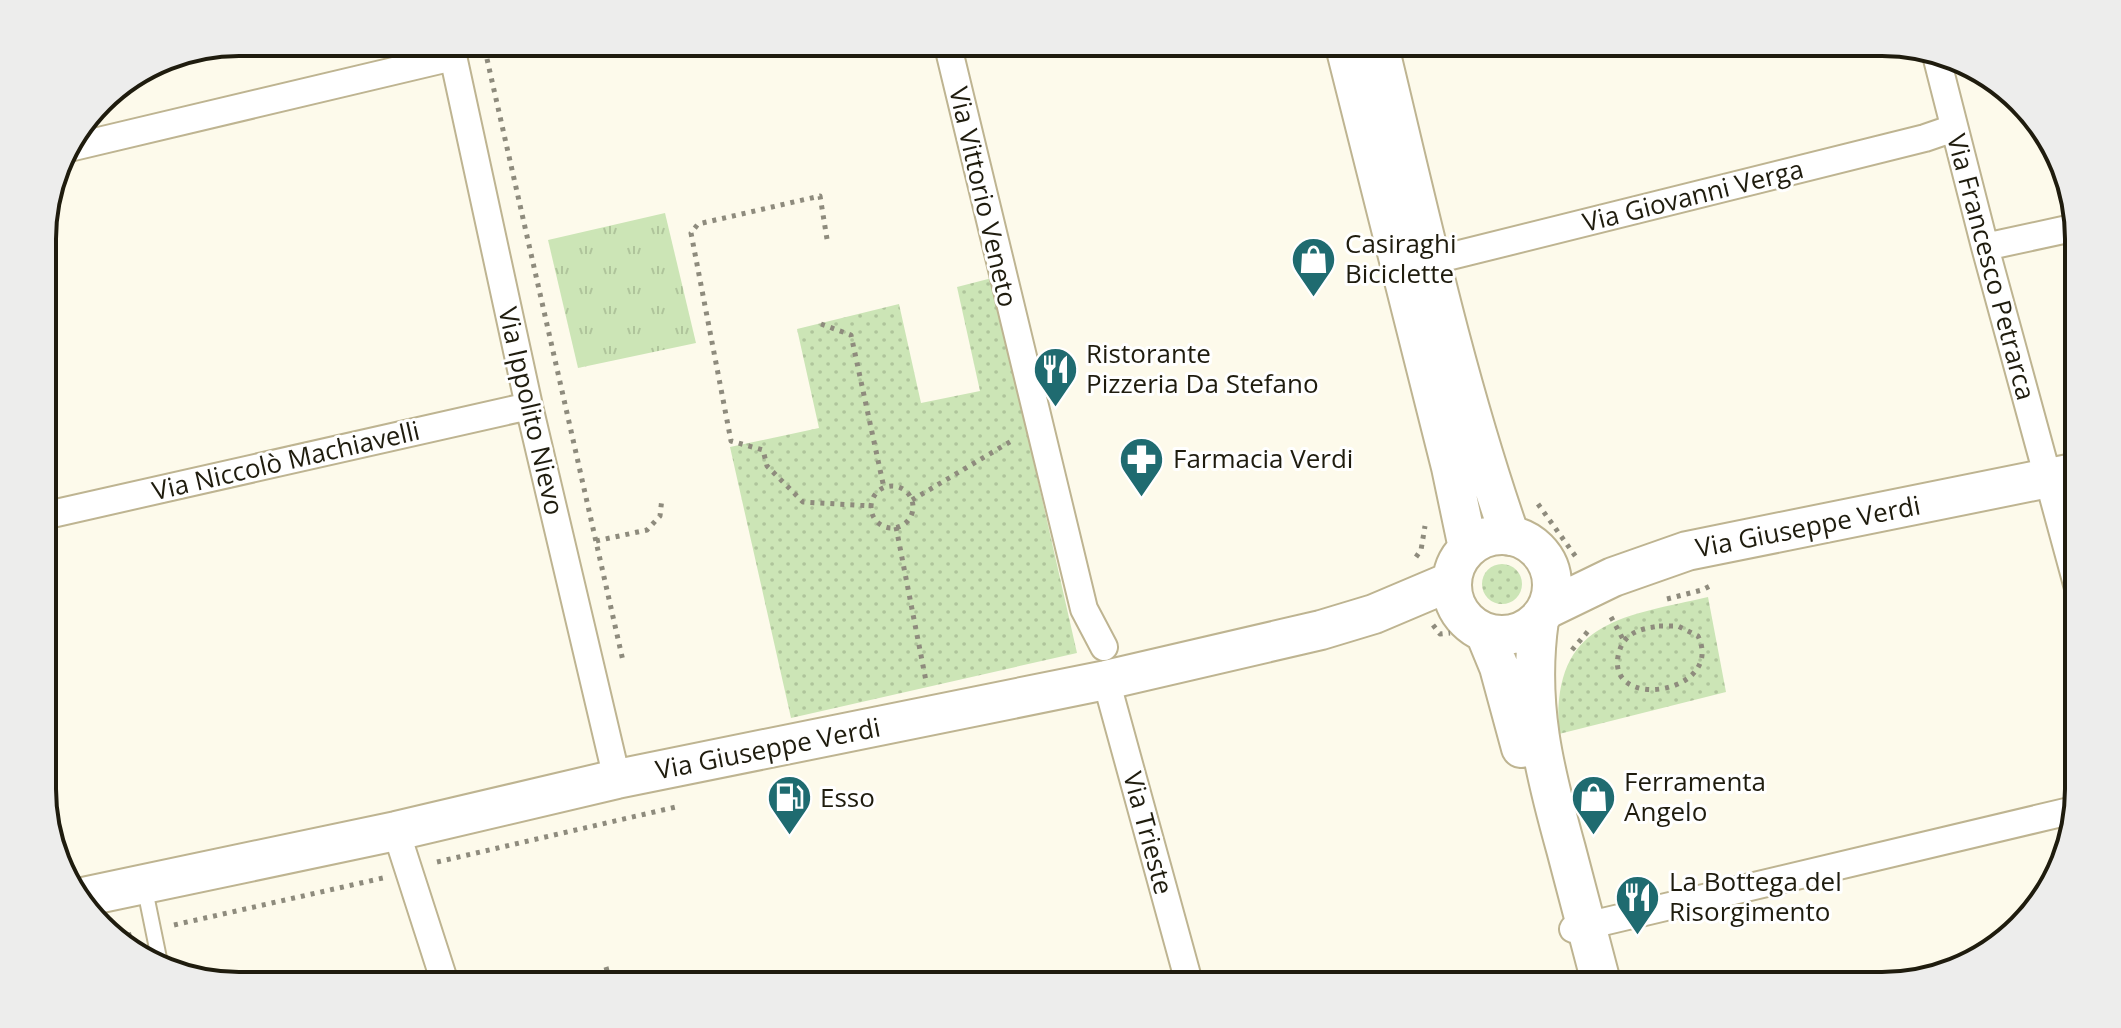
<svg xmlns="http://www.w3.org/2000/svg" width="2121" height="1028" viewBox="0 0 2121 1028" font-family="'Open Sans',sans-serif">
  <defs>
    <pattern id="grass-dots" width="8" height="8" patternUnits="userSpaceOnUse" patternTransform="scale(2)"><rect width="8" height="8" fill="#cce5b6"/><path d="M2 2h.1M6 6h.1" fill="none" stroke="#afc49b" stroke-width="1.8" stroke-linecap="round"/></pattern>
    <pattern id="park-tufts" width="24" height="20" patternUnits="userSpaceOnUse" patternTransform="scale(2)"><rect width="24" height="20" fill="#cce5b6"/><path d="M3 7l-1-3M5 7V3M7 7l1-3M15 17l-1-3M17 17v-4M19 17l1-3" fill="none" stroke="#afc49b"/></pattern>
  </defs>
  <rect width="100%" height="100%" fill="#fdfaeb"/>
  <!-- grass -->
  <path fill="url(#grass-dots)" d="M992,278L1077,653L791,718L730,447L819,428L797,329L899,304L921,403L980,391L957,287Z
    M1482 584a20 20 0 1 1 40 0a20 20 0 1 1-40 0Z
    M1708,597L1726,692L1559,734C1551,621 1621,617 1708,597Z"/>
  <!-- park -->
  <path fill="url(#park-tufts)" d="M665,213L696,343L578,368L548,240Z"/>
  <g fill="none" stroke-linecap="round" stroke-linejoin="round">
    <defs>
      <path id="lane" d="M144,885L161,968"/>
      <path id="street" d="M450,42L529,406L617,779
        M947,42L1084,609L1104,647
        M1936,55L1985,247L2078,588
        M65,149L453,57
        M1985,247L2077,227
        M1431,261L1925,138L1954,128
        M43,516L529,406
        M1106,680L1190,986
        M396,831L446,986
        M1573,929L2074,810"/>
      <path id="secondary" d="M1344,42L1451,467L1468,548
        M1378,42C1418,207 1454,375 1510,536
        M1452 585a50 50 0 1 1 100 0a50 50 0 1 1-100 0Z
        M1547,609L1613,577L1687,551L2078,472
        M1539,620C1527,703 1544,770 1566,849C1578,895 1590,940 1602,986
        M1485,633L1499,667L1521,748
        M78,898L396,831L617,779L1106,680L1321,630L1374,614L1452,581"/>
    </defs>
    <!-- lane casing -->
    <use href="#lane" stroke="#beb491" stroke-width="18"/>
    <!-- street casing -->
    <use href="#street" stroke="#beb491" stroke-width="30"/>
    <!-- secondary casing -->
    <use href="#secondary" stroke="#beb491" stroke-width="42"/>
    <!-- path -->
    <path stroke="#8e8b7d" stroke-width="5" stroke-dasharray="4 6" stroke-linecap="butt" d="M487,59L623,661
      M827,239L820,196L698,224L691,233L731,441L763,450L767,466L803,502L871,506
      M821,324L851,335L884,488
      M871 507a21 21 0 1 1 42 0a21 21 0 1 1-42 0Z
      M912,500L1013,440
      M1538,504L1576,557
      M896,527L926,681
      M596,541L647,530L660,516L662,498
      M1416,557L1421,550L1425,526
      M1667,599L1702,590L1714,584
      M2071,614L2079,641
      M1611,617L1624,641
      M1433,625L1440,634L1450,633
      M1659,626H1678L1698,636C1726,694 1602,713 1619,652C1625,632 1641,629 1659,626Z
      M1572,650L1589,630
      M437,862L680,806
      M174,925L383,878
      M118,938L133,934
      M606,967L611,986"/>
    <!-- lane -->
    <use href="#lane" stroke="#fff" stroke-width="14"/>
    <!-- street -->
    <use href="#street" stroke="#fff" stroke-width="26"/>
    <!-- secondary -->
    <use href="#secondary" stroke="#fff" stroke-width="38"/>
  </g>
  <!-- icons -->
  <defs>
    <symbol id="shop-pin" viewBox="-11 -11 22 30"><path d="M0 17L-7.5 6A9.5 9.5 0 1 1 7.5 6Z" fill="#1f6b70" stroke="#fff"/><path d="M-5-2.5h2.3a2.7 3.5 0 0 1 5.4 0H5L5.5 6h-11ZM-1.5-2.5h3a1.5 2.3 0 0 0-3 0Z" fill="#fff"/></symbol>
    <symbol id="restaurant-pin" viewBox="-11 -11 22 30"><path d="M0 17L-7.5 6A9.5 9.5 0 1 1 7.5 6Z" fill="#1f6b70" stroke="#fff"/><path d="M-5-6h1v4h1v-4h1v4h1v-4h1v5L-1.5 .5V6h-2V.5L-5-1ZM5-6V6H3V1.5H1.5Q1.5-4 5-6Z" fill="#fff"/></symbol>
    <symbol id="pharmacy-pin" viewBox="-11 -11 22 30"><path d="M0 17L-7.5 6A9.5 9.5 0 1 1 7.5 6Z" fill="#1f6b70" stroke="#fff"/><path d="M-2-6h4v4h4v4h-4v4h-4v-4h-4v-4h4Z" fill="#fff"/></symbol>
    <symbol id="fuel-pin" viewBox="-11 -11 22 30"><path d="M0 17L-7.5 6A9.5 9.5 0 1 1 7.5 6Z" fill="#1f6b70" stroke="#fff"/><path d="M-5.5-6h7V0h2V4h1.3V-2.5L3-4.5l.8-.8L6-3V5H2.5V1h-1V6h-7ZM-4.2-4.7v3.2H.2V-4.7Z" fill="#fff"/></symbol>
  </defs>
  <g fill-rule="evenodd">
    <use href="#shop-pin" x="1288" y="234" width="51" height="69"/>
    <use href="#restaurant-pin" x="1030" y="344" width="51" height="69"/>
    <use href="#pharmacy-pin" x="1116" y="434" width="51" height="69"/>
    <use href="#shop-pin" x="1568" y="772" width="51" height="69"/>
    <use href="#fuel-pin" x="764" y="772" width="51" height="69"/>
    <use href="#restaurant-pin" x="1612" y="872" width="51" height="69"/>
  </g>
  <g text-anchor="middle" stroke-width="6" stroke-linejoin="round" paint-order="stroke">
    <!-- street labels -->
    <g font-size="26" fill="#1f1c0e" stroke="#fff">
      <text transform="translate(1693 196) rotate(-14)" y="9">Via Giovanni Verga</text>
      <text transform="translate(983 197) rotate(77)" y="9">Via Vittorio Veneto</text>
      <text transform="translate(1991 267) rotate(75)" y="9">Via Francesco Petrarca</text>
      <text transform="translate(531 411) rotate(77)" y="9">Via Ippolito Nievo</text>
      <text transform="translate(286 461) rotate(-13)" y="9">Via Niccolò Machiavelli</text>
      <text transform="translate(1808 527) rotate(-11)" y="9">Via Giuseppe Verdi</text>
      <text transform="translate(768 749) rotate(-11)" y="9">Via Giuseppe Verdi</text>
      <text transform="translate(1148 833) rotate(75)" y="9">Via Trieste</text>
    </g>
    <!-- poi labels -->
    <g font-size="26" fill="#1f1c0e" stroke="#fff" text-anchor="start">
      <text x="1345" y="253">Casiraghi<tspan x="1345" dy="30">Biciclette</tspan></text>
      <text x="1086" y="363">Ristorante<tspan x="1086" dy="30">Pizzeria Da Stefano</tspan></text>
      <text x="1173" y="468">Farmacia Verdi</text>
      <text x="1624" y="791">Ferramenta<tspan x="1624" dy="30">Angelo</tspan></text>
      <text x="820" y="807">Esso</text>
      <text x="1669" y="891">La Bottega del<tspan x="1669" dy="30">Risorgimento</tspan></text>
    </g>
  </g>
  <!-- crop -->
  <path d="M0 0H2121V1028H0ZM239 56H1882A183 183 0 0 1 2065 239V789A183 183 0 0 1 1882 972H239A183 183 0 0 1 56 789V239A183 183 0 0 1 239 56Z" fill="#ededec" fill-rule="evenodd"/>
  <path fill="none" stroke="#1f1c0e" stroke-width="4" d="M239 56H1882A183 183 0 0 1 2065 239V789A183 183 0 0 1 1882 972H239A183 183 0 0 1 56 789V239A183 183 0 0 1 239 56Z"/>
</svg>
